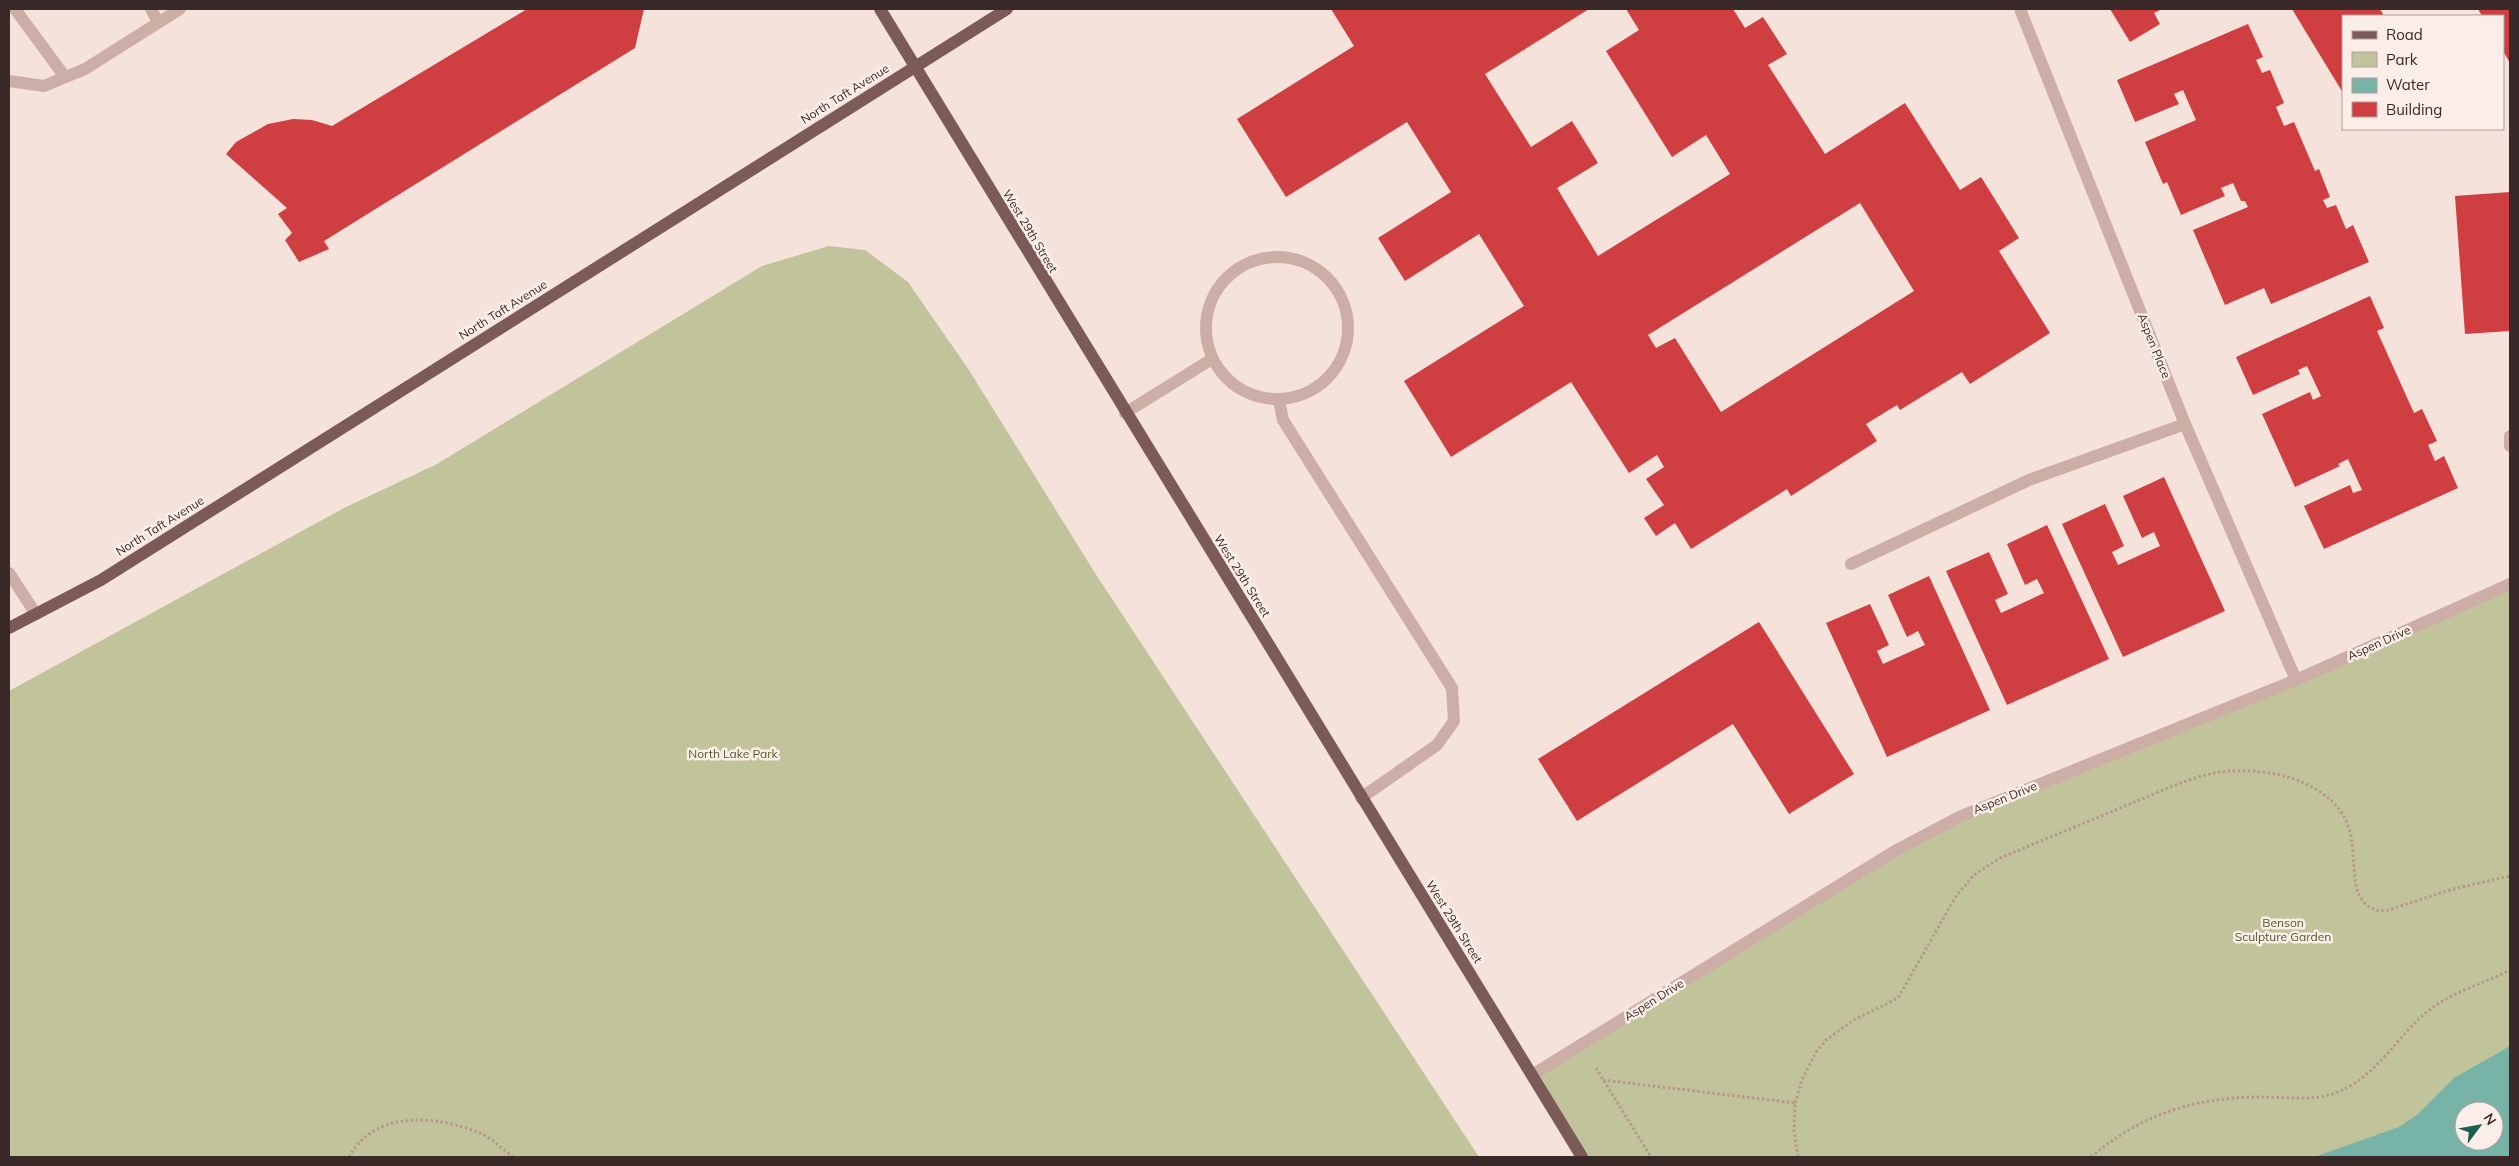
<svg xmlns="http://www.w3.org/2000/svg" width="2519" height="1166" viewBox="0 0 2519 1166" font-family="Mulish,sans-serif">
  <rect width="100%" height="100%" fill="#f4e2db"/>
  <!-- green -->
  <path fill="#c1c49a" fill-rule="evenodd" d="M829,246L865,250L908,282L969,370L1095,573L1479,1157H9V691L344,508L437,464L762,266Z
    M2510,584V1157H1582L1532,1075L1893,852ZM2464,1111H2494V1141H2464Z"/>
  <!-- water -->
  <path fill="#78b3a7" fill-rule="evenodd" d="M2510,1046V1157H2314L2399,1127L2418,1114L2454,1078ZM2464,1111H2494V1141H2464Z"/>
  <!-- building -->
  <path fill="#cf3e40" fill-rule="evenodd" d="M527,9H644L635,48L324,241L329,249L299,262L285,240L292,233L278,214L287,208L226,154L236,142L268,124L293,119L312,120L332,126Z
    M1331,9H1589L1485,74L1531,147L1572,121L1598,163L1557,188L1598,256L1730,174L1706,135L1672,157L1606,51L1639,30L1626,9H1733L1745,28L1763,17L1787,54L1768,65L1825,154L1905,103L1960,190L1981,177L2019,238L1999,251L2050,333L1970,384L1962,372L1900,410L1897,405L1866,424L1877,441L1791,496L1787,489L1691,549L1675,523L1656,536L1644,518L1664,505L1646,479L1664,467L1657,455L1629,473L1571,382L1451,457L1404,381L1524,306L1479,234L1405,281L1378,238L1451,192L1407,122L1286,197L1237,119L1354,46ZM1860,203L1914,291L1721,412L1675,338L1656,348L1648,335Z
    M2110,9H2162L2154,13L2160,24L2130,42Z
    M2292,9H2380L2384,16H2343V93Z
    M2478,9H2510V63L2503,51V16H2482Z
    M2248,24L2263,57L2256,60L2262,73L2270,70L2284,103L2276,107L2284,126L2294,122L2315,171L2319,169L2330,197L2323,200L2327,208L2336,205L2346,229L2353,225L2369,262L2271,304L2264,288L2225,305L2193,230L2248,207L2245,201H2241L2233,183L2221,188L2225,196L2181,215L2167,182L2163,184L2145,142L2196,120L2183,90L2174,94L2179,104L2135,122L2117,80Z
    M2510,192V331L2465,334L2455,196Z
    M2370,296L2384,328L2377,331L2414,413L2422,409L2437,441L2428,445L2435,461L2444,456L2458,488L2324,549L2304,506L2350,485L2353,493L2362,490L2348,459L2338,464L2340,466L2295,487L2262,414L2310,392L2313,400L2321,396L2307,366L2298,370L2300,374L2253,395L2236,357Z
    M2164,477L2225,611L2123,657L2062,524L2105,504L2124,546L2112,552L2118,565L2160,546L2154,532L2142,538L2123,496Z
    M2047,525L2109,659L2007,705L1946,571L1989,552L2008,594L1995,600L2001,613L2044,593L2037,579L2025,585L2007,544Z
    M1929,576L1990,710L1887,757L1826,623L1870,604L1889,645L1877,651L1883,664L1925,645L1918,631L1907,637L1888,595Z
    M1759,622L1854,774L1789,814L1733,724L1577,821L1538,759Z"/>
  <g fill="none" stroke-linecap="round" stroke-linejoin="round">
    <!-- path -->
    <path stroke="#b99790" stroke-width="3" stroke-dasharray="2.5 2.5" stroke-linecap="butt" d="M1596,1068L1651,1157
      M1603,1080L1795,1103L1794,1131L1798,1157
      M1795,1103L1802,1080L1816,1052L1826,1040L1852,1021L1898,998L1956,896L1974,875L2000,858C2043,840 2087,822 2130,804C2159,792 2189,777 2220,772C2260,767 2316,776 2341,812C2358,835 2350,867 2358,893C2363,904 2373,912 2385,911L2453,889L2510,876
      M349,1157C375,1109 438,1115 482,1134C493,1139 503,1150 513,1157
      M2091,1157C2142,1114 2195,1097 2261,1097C2286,1097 2317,1102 2340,1091C2379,1075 2399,1032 2432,1008C2455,991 2485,983 2510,970"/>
    <!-- minor -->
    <path stroke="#cdaea6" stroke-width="12" d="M15,9L65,77
      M151,9L158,22
      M2020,9L2185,424L2296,680
      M9,81L44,86L85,69L180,9
      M1206 328a71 71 0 1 1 142 0a71 71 0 1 1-142 0Z
      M1279,400L1283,420L1452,688L1454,721L1437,745L1361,798
      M1125,413L1212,359
      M2510,436V446
      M1851,564L2029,480L2185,424
      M9,573L36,614
      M1532,1075L1893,852L1959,817L2296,680L2510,584"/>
    <!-- major -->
    <path stroke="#7c5a57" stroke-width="12" d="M880,9L1582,1157
      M9,628L101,580L1007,9"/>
  </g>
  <g text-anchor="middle" stroke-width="5" stroke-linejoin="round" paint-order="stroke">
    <!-- street labels -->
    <g font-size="12" fill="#392928" stroke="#fbeee8">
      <text transform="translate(845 94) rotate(-32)" y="4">North Taft Avenue</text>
      <text transform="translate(1030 231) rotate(59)" y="4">West 29th Street</text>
      <text transform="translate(503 310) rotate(-32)" y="4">North Taft Avenue</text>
      <text transform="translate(2154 346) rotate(68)" y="4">Aspen Place</text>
      <text transform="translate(160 526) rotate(-32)" y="4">North Taft Avenue</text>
      <text transform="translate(1242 576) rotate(58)" y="4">West 29th Street</text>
      <text transform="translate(2379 643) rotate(-24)" y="4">Aspen Drive</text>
      <text transform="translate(2005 798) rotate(-22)" y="4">Aspen Drive</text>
      <text transform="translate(1454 922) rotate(58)" y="4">West 29th Street</text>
      <text transform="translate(1654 1000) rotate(-32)" y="4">Aspen Drive</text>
    </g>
    <!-- park labels -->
    <g font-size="12" fill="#545929" stroke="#fbeee8">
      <text x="733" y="758">North Lake Park</text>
      <text x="2283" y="927">Benson<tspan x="2283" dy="14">Sculpture Garden</tspan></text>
    </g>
  </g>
  <!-- border -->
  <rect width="2519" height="1166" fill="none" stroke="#392928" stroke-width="20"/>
  <!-- legend -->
  <rect x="2342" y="15" width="162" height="115" fill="#fbeee8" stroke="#ad9f9b"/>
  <rect x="2352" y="31" width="25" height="8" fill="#7c5a57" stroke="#ad9f9b"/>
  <text x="2386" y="40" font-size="15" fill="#392928">Road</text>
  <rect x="2352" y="52" width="25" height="15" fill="#c1c49a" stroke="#ad9f9b"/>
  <text x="2386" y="65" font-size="15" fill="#392928">Park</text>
  <rect x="2352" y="78" width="25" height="15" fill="#78b3a7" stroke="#ad9f9b"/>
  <text x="2386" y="90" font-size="15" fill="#392928">Water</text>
  <rect x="2352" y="102" width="25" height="15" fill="#cf3e40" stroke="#ad9f9b"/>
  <text x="2386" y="115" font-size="15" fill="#392928">Building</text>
  <!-- north arrow -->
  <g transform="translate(2479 1126) rotate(58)"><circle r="24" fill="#fbeee8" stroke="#ad9f9b"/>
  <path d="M0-4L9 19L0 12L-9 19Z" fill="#1a5e51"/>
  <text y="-8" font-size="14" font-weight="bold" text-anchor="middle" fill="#392928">N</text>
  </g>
</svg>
